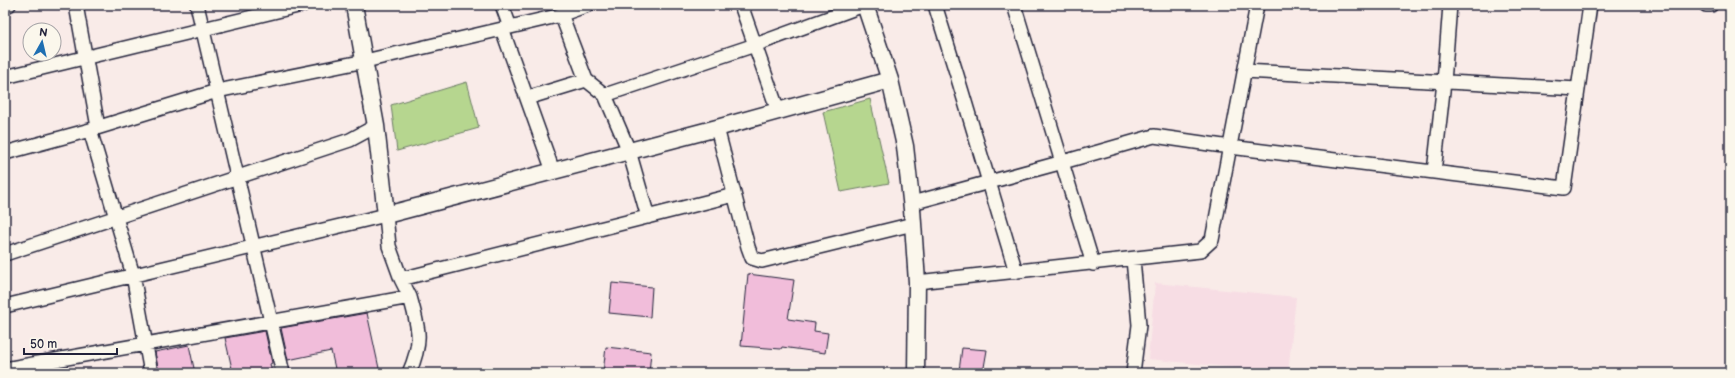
<svg xmlns="http://www.w3.org/2000/svg" width="1735" height="378" viewBox="0 0 1735 378" font-family="'Balsamiq Sans',sans-serif">
  <rect width="100%" height="100%" fill="#f9ebe8"/>
  <filter id="ink" filterUnits="userSpaceOnUse"><feTurbulence type="fractalNoise" baseFrequency=".025" numOctaves="2"/><feDisplacementMap in="SourceGraphic" scale="8" xChannelSelector="R" yChannelSelector="G"/><feConvolveMatrix kernelMatrix="1 2 1 2 8 2 1 2 1" color-interpolation-filters="sRGB"/></filter>
  <g filter="url(#ink)">
    <!-- built -->
    <path fill="#f7dde4" d="M1155,283L1296,297L1288,373L1148,359Z"/>
    <!-- green -->
    <path fill="#b6d68f" stroke="#6c7c65" d="M467,82L479,128L397,151L391,105Z
      M870,99L889,183L841,192L823,112Z"/>
    <!-- building -->
    <path fill="#f1bdda" stroke="#22223b" d="M748,274L794,280L788,319L815,323L814,331L828,333L825,353L782,347L781,349L741,346Z
      M612,283L652,287L650,317L609,313Z
      M367,313L380,373H336L331,351L288,360L281,328Z
      M265,331L272,363L270,364L272,373H233L225,338Z
      M189,345L195,373H159L155,352Z
      M606,347L651,352L649,373H603Z
      M962,348L987,350L983,373L959,371Z"/>
    <g fill="none" stroke-linecap="round" stroke-linejoin="round">
      <defs>
        <path id="minor" d="M76,5L98,127
          M197,5L283,373
          M502,5L510,27
          M741,5L778,111
          M935,5L956,72L1016,272
          M1014,5L1093,264
          M1706,5H1711
          M5,6L9,5
          M561,14L586,80L605,95L629,151L648,217
          M502,29L553,171
          M1244,71L1578,89
          M5,77L302,5
          M605,95L755,45L864,5
          M527,98L586,80
          M717,128L748,247L752,258L762,261L913,224
          M90,130L133,275L151,373
          M5,153L90,130L217,91L365,61L502,29L557,16L588,5
          M1434,172L1444,82L1450,5
          M912,203L1063,162L1154,136L1230,147L1564,188L1590,5
          M5,254L350,140L376,126
          M917,282L1200,251L1212,240L1257,5
          M5,306L386,215L389,246L401,279L734,195
          M5,369L410,297L401,279
          M409,373C423,341 419,329 410,297
          M1133,373L1139,325L1133,259"/>
        <path id="tertiary" d="M354,5L376,126L386,215L717,128L890,80
          M865,5L890,80L905,146L912,209L917,282L916,373"/>
      </defs>
      <!-- minor casing -->
      <use href="#minor" stroke="#22223b" stroke-width="16"/>
      <!-- tertiary casing -->
      <use href="#tertiary" stroke="#22223b" stroke-width="19"/>
      <!-- minor -->
      <use href="#minor" stroke="#fbf7ec" stroke-width="13"/>
      <!-- tertiary -->
      <use href="#tertiary" stroke="#fbf7ec" stroke-width="16"/>
    </g>
  </g>
  <!-- margin -->
  <rect width="1735" height="378" fill="none" stroke="#fbf7ec" stroke-width="20"/>
  <rect x="10" y="10" width="1715" height="358" fill="none" stroke="#22223b" stroke-width="1.5" filter="url(#ink)"/>
  <!-- north arrow -->
  <g transform="translate(42 42) rotate(8)"><circle r="19" fill="#fbf7ec" stroke="#a4a2a5"/>
  <path d="M0-3L7 15L0 10L-7 15Z" fill="#1f6fb2"/>
  <text y="-6" font-size="11" font-weight="bold" text-anchor="middle" fill="#22223b">N</text>
  </g>
  <!-- scale -->
  <path d="M24 348v6h93v-6" fill="none" stroke="#22223b" stroke-width="2"/>
  <text x="30" y="348" font-size="12" fill="#22223b" stroke="#fbf7ec" stroke-width="3" paint-order="stroke">50 m</text>
</svg>
